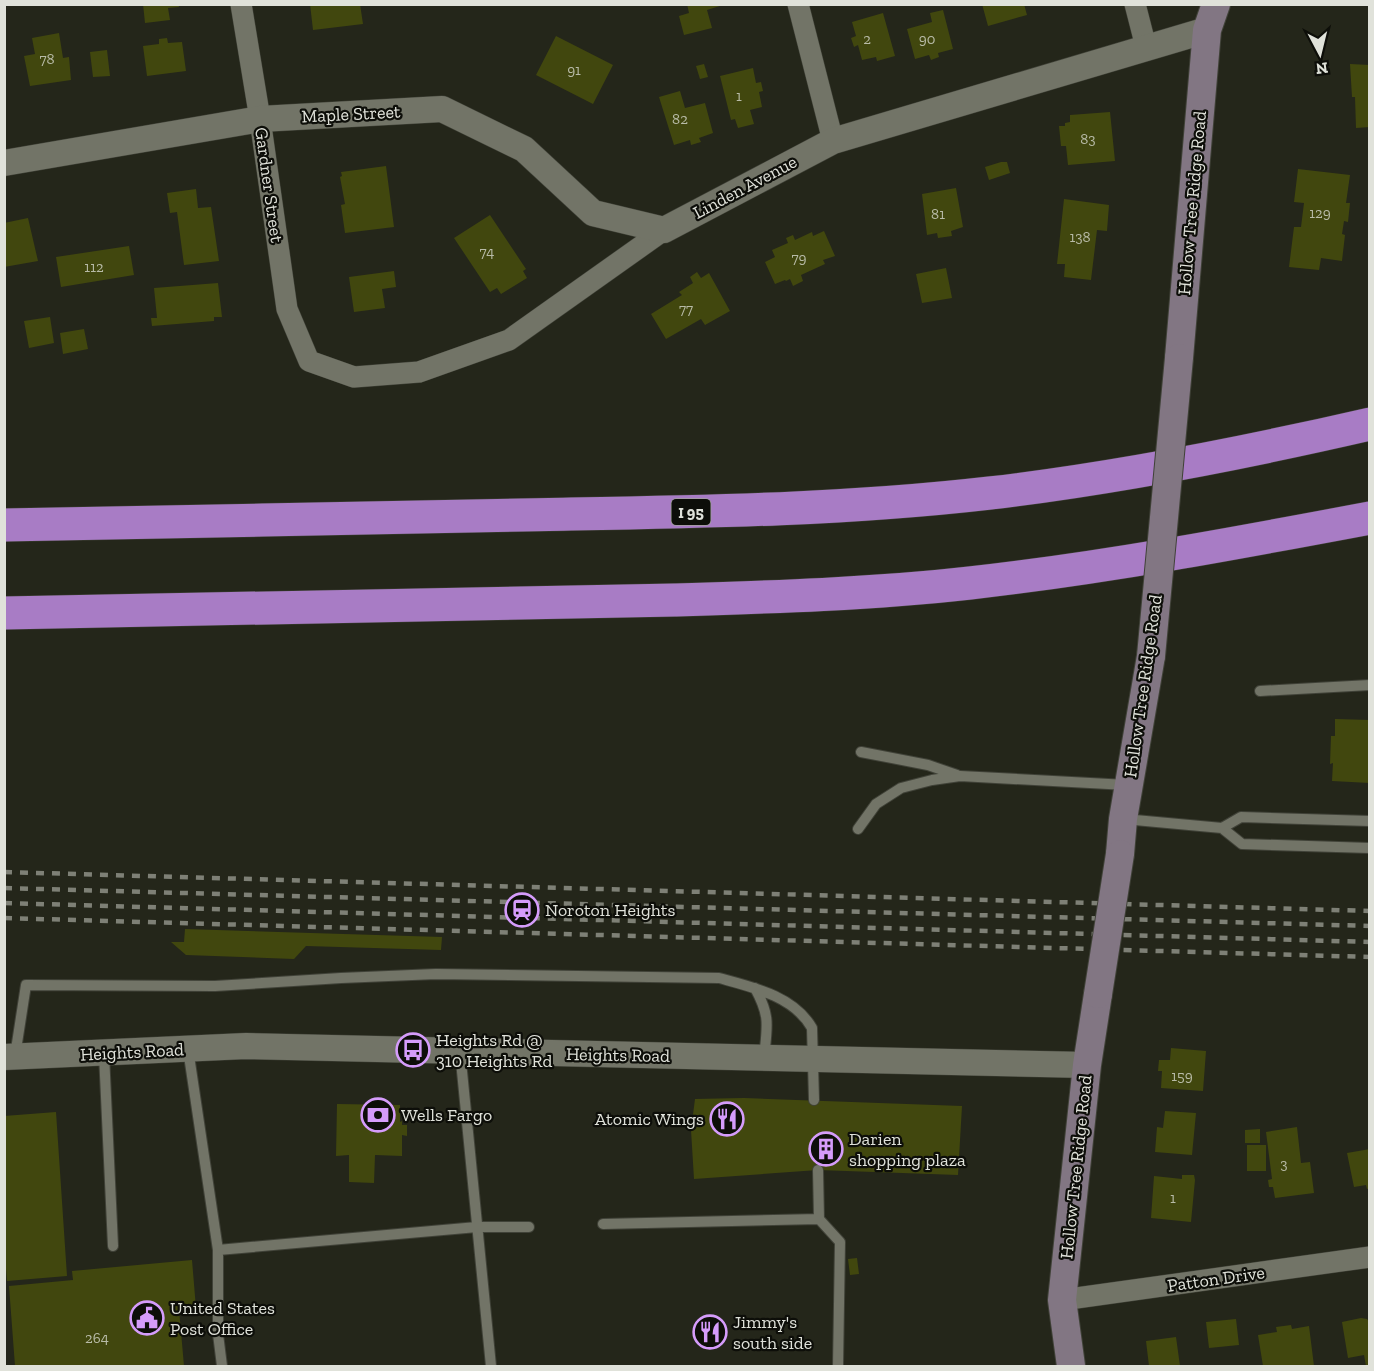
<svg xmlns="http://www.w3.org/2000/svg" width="1374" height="1371" viewBox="0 0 1374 1371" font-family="'Zilla Slab',serif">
  <rect width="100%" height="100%" fill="#24261a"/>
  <!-- building -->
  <path fill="#41470e" d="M143,4H178L179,7L168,8L170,20L145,23Z
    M310,4H360L363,24L313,30Z
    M687,4H723V5L707,10L712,28L684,35L679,16L689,13Z
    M982,4H1024L1027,15L988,26Z
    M943,10L953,49L938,53L939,57L931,60L929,55L915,59L907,29L932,22L930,13Z
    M883,13L895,56L877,61L876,57L862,60L858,45L854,47L851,38L856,36L852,22Z
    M59,33L63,58L69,57L71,80L30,86L24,56L35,54L32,38Z
    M556,36L613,65L593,104L536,75Z
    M167,38L168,43L182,42L186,71L147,76L143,46L159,44V39Z
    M107,50L110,76L93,77L90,52Z
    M704,64L708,77L700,79L696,66Z
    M1350,64L1370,65V127L1356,128L1355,97H1352Z
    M753,68L756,83L761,82L763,91L759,92L762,107L750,110L754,124L738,128L735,119L731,120L720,76Z
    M680,91L685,108L705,103L713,133L699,138L701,142L691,145L690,140L674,145L659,97Z
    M1110,112L1115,161L1068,165L1066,146H1061L1059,126H1065V123L1070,122V115Z
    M1001,162H1007L1010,173L989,180L985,167Z
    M386,166L394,227L345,233L341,205L345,204L340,177L342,176L341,172Z
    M1298,169L1350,175L1346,203H1350L1348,222L1344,221L1342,234L1345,235L1342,261L1321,258L1319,270L1289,267L1294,227H1301L1304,203L1294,202Z
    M956,188L963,227L951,231L952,236L938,238L937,233L927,235L922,194Z
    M196,189L198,208L211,207L219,261L184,265L177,212L170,213L167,193Z
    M1064,199L1109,205L1107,231L1097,230L1091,280L1064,277L1065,264H1057Z
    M490,215L526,269L523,271L527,278L501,294L497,288L490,292L454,238Z
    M28,218L38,261L4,267V223Z
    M824,231L835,256L823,260L825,264L801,275L803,281L793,286L790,279L786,281L785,280L775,284L765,262L775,257L772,250L788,243L786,238L793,235L795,240L812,232L813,236Z
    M129,246L134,275L61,287L56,257Z
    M946,268L952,298L922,303L916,274Z
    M394,271L396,287L382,289L385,308L354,312L349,277Z
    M697,272L701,278L709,273L730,311L705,325L701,319L666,339L651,314L682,295L679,292L693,283L690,277Z
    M218,283L222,317H214V321L152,326L151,318H157L154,288Z
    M50,317L54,343L29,348L24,321Z
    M84,329L88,349L63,354L60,333Z
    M1335,719L1370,720V783L1332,781L1333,763L1330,764L1331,736H1335Z
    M185,929L442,937L441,950L306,946L294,959L186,955L171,942H184Z
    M1171,1048L1206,1051L1203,1091L1161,1088L1162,1071H1158L1159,1060H1170Z
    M744,1098L962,1106L958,1175L818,1170L694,1179L691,1130L695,1099Z
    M337,1104L400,1105V1122L402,1121V1125H407V1136L402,1135V1156L375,1155L374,1183L349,1182V1155L336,1156Z
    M1165,1111L1196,1113L1192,1155L1155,1152L1157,1127L1163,1128Z
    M56,1112L67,1276L7,1281L4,1245V1116Z
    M1297,1127L1301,1163L1310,1162L1314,1193L1275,1198L1273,1187H1269L1268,1180L1272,1179L1266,1132Z
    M1260,1129V1143H1245V1130Z
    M1247,1145H1266V1171H1247Z
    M1370,1149V1188L1367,1189L1366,1185L1354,1187L1347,1153Z
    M1182,1175H1194L1195,1180L1191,1222L1151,1218L1154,1176L1182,1179Z
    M857,1258L859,1274L850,1275L848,1259Z
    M192,1260L196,1308L179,1309L184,1366H15L9,1286L73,1280L72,1271Z
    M1361,1318L1367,1319L1370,1323V1366H1366L1364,1355L1348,1358L1342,1322Z
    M1236,1319L1239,1345L1209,1348L1206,1322Z
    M1291,1325L1292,1329L1309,1326L1314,1366H1263L1258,1335L1277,1332L1276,1327Z
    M1176,1337L1180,1366H1149L1146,1341Z"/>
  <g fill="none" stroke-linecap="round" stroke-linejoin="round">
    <defs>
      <path id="service" d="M1260,691L1370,685
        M861,752L928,765L957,775
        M1124,819L1222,828L1242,844L1370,848
        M1222,828L1241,817L1370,821
        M858,829L876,804L901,788L932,780L960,776L1127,785
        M755,988C771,1017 767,1026 764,1058
        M188,1049L218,1250V1334L222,1366
        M460,1051L491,1366
        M104,1054L113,1246
        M15,1056L26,985L215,986L341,978L436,974L719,978C752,987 794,996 812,1028L814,1100
        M818,1170L819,1219L840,1242L838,1366
        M603,1224L819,1219
        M218,1250L477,1227H529"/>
      <path id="minor" d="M241,4L260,119L287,309L309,361L354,377L419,372L509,340L664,230
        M798,4L833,141
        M1135,4L1146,47
        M1062,1300L1370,1257"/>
      <path id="tertiary" d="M4,163L260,119L442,109L524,149L593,213L664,230L833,141L1207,30
        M4,1057L246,1046L1087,1065"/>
      <path id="secondary" d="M1179,358L1207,30L1216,4
        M1120,854L1123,819L1151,656
        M1071,1366L1062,1300L1087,1065L1098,994"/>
      <path id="motorway" d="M4,525C177,522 349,518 522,515C678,512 834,511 990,493C1118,478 1244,453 1370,424
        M4,613L675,600C773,597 872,594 970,583C1104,568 1237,543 1370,518"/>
    </defs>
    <!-- service casing -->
    <use href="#service" stroke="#404238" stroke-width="12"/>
    <!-- minor casing -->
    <use href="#minor" stroke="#404238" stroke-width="22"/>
    <!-- tertiary casing -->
    <use href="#tertiary" stroke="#404238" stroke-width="27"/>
    <!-- secondary casing -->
    <use href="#secondary" stroke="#404238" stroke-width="30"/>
    <!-- motorway casing -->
    <use href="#motorway" stroke="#404238" stroke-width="34"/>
    <!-- service -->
    <use href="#service" stroke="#727467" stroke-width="10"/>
    <!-- minor -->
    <use href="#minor" stroke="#727467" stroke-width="21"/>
    <!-- tertiary -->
    <use href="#tertiary" stroke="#727467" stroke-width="26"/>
    <!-- secondary -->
    <use href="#secondary" stroke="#827683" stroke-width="28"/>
    <!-- motorway -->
    <use href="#motorway" stroke="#a87cc5" stroke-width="33"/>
    <!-- rail -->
    <path stroke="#7e8076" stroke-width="4.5" stroke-dasharray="8 8" stroke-linecap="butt" d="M4,872L1370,911
      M4,888L1370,926
      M4,903L1370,942
      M4,918L1370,957"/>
    <defs>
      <path id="secondary-bridge" d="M1151,656L1179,358
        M1098,994L1120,854"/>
    </defs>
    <!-- secondary-bridge casing -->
    <use href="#secondary-bridge" stroke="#404238" stroke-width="30" stroke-linecap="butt"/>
    <!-- secondary-bridge -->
    <use href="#secondary-bridge" stroke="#827683" stroke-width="28"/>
  </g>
  <!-- icons -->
  <defs>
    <symbol id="station-ring" viewBox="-11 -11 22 22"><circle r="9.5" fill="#0d0e09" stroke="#d59cfb" stroke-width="1.5"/><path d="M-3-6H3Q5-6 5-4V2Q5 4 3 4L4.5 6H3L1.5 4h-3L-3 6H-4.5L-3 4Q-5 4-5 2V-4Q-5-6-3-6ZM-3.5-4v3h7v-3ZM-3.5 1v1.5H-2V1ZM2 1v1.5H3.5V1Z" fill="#d59cfb"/></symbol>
    <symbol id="bus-ring" viewBox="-11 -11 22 22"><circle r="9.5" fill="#0d0e09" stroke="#d59cfb" stroke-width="1.5"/><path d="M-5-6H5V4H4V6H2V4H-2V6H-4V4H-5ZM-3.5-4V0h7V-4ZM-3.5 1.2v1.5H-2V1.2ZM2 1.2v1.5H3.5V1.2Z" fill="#d59cfb"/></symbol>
    <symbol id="bank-ring" viewBox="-11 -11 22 22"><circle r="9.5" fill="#0d0e09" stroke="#d59cfb" stroke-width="1.5"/><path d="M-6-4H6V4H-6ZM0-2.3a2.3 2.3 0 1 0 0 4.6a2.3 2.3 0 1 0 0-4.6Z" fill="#d59cfb"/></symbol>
    <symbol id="restaurant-ring" viewBox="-11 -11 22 22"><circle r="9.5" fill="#0d0e09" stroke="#d59cfb" stroke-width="1.5"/><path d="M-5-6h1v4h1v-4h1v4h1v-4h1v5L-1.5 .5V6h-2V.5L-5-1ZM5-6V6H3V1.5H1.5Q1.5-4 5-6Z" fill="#d59cfb"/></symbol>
    <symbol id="building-ring" viewBox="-11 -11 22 22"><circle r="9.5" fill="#0d0e09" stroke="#d59cfb" stroke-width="1.5"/><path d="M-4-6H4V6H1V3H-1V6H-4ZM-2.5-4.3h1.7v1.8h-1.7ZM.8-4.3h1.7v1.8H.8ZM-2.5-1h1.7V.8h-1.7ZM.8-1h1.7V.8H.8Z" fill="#d59cfb"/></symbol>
    <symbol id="civic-ring" viewBox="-11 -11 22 22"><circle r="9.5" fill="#0d0e09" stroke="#d59cfb" stroke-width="1.5"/><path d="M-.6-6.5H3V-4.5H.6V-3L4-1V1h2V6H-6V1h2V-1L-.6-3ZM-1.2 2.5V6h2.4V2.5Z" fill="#d59cfb"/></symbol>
  </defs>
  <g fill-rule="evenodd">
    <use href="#station-ring" x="503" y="891" width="38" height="38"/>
    <use href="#bus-ring" x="394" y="1031" width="38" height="38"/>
    <use href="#bank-ring" x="359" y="1096" width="38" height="38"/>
    <use href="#restaurant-ring" x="708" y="1100" width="38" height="38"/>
    <use href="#building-ring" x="807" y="1130" width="38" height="38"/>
    <use href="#civic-ring" x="128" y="1299" width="38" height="38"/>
    <use href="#restaurant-ring" x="691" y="1313" width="38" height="38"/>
  </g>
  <g text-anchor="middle" stroke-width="4.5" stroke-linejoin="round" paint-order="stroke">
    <!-- number labels -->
    <g font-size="15" fill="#b8bba7">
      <text x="867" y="44">2</text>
      <text x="927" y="44">90</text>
      <text x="47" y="64">78</text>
      <text x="574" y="75">91</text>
      <text x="739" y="101">1</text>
      <text x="680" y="124">82</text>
      <text x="1088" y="144">83</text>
      <text x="1320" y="218">129</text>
      <text x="938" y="219">81</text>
      <text x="1080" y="242">138</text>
      <text x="487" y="257">74</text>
      <text x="799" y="263">79</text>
      <text x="94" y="272">112</text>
      <text x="686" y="314">77</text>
      <text x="1182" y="1081">159</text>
      <text x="1284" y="1169">3</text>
      <text x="1173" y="1203">1</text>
      <text x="97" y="1343">264</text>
    </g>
    <!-- shield labels -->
    <rect fill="#0d0e09" stroke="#a1a29b" stroke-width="1.5" x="671.5" y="499" width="39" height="26" rx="4.5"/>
    <g font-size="16" font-weight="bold" fill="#e0e2da">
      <text x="691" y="518">I 95</text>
    </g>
    <!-- street labels -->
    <g font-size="18" fill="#e0e2da" stroke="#0d0e09">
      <text transform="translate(351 114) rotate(-3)" y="6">Maple Street</text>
      <text transform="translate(269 185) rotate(82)" y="6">Gardner Street</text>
      <text transform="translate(745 187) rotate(-28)" y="6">Linden Avenue</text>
      <text transform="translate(1192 203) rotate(-85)" y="6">Hollow Tree Ridge Road</text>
      <text transform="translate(1143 686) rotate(-82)" y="6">Hollow Tree Ridge Road</text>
      <text transform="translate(132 1052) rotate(-3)" y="6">Heights Road</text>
      <text transform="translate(618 1055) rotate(1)" y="6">Heights Road</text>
      <text transform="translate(1076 1167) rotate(-84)" y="6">Hollow Tree Ridge Road</text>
      <text transform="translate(1216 1279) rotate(-8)" y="6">Patton Drive</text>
    </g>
    <!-- poi labels -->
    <g font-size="18" fill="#e0e2da" stroke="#0d0e09" text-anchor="start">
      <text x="545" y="916">Noroton Heights</text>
      <text x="436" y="1046">Heights Rd @<tspan x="436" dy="21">310 Heights Rd</tspan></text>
      <text x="401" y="1121">Wells Fargo</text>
      <text x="704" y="1125" text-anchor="end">Atomic Wings</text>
      <text x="849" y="1145">Darien<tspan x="849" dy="21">shopping plaza</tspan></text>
      <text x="170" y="1314">United States<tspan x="170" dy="21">Post Office</tspan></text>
      <text x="733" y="1328">Jimmy's<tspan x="733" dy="21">south side</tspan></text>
    </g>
  </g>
  <!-- border -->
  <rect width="1374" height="1371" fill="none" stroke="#e0e2da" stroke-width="12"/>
  <!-- north arrow -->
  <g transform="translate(1320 54) rotate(173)" stroke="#0d0e09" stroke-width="4.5" paint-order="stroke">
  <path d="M0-4.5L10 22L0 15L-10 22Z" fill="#e0e2da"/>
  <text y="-9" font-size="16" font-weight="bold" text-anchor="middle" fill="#e0e2da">N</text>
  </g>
</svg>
